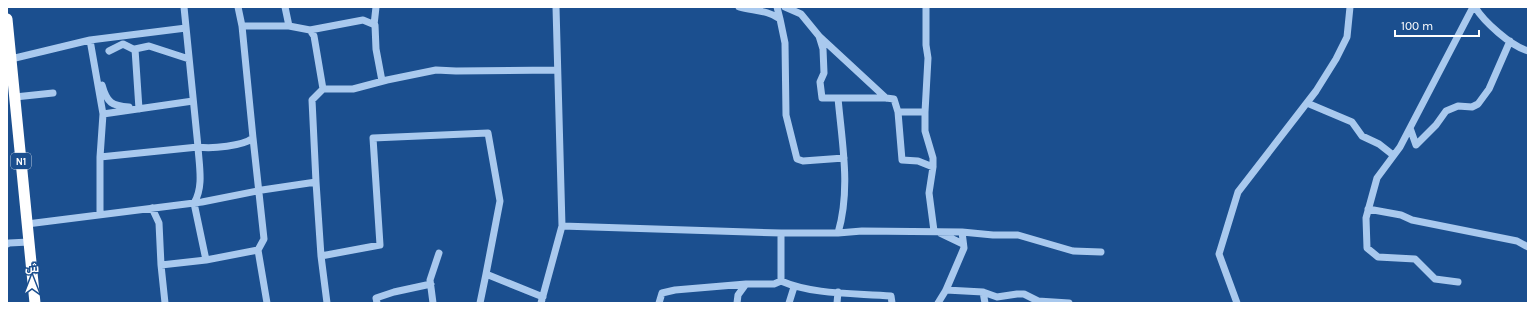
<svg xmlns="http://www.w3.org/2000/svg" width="1535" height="310" viewBox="0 0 1535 310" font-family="Karla,Cairo,sans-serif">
  <rect width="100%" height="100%" fill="#1b4f8f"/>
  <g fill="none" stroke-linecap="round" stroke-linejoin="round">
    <!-- minor -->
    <path stroke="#a9c9ee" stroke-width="7" d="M184,7L198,147C212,149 243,146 253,138L242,26L238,7
      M285,7L289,26
      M739,7C753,11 768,10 780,19L785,43L786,115L797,159L803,161L844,158
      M777,7L780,19
      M785,7L801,14L819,36L823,49L824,73L820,82L822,98H886L894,99L898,112L902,160L918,161L933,167
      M926,7V45L928,58L925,112V131L933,158V167L929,193L934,231
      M1475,7C1484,22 1511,46 1528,51
      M374,25L376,7
      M242,26H289L310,30L314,36L323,89
      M310,30L363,20L375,25L376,49L382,81
      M819,36L886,98
      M90,40L186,28
      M109,51L123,44L135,50
      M11,59L90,40L103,114
      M102,85C107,103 112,106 129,107
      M15,97L53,93
      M1307,103L1352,122L1362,136L1379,144L1393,155
      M139,109L135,49L149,46L189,59
      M898,112H925
      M1410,128L1416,145L1436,125L1446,111L1458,106L1472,107L1478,104L1489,89L1510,41
      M253,138L264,239L258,250
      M100,157L198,147C199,165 204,187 194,203L206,260
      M316,182L312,100L323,89H353L387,80L436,70L456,71L557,70
      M152,208L159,223L161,265L165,303
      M1368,209L1401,215L1412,220L1517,241L1528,247
      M100,214V157L103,114L193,101
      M27,224L202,202L262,190L316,182L321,256L327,303
      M562,226L781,233H838L862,231L962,232L993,235H1018L1073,251L1101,252
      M781,233V281C813,295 856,293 891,296L892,303
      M838,233C851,189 842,143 838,98
      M940,233L963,244
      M7,244L9,243L29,242
      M321,256L380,245L373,138L488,133L500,201L486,274
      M161,265L206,260L258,250L267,303
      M1458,282L1435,279L1415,259L1378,257L1367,248L1366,218L1377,178L1400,147L1473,7
      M946,290L983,292L997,297L1017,294H1024L1038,301L1069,303
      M983,292L985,303
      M377,303L376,298L394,292L431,284
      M433,303L430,280L439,253
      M480,303L486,274L543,297
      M541,303L562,226L556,7
      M659,303L662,293L675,290L746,284
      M737,303L738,295L746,284H774L781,281
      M789,303L794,287
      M837,303L838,292
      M938,303L946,290L964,248L962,232
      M1237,303L1219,254L1238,192L1316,91L1336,59L1347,37L1350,7"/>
    <!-- highway -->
    <path stroke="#fff" stroke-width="11" d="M7,19L35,303"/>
  </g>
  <g text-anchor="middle" stroke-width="3.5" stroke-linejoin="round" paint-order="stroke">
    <!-- shield labels -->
    <rect fill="#1b4f8f" stroke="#bbcadd" stroke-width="1" x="11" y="153" width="20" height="16" rx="3"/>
    <g font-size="10" font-weight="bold" fill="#fff">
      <text x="21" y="165">N1</text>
    </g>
  </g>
  <!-- border -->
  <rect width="1535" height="310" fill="none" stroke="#ffffff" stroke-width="16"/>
  <!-- north arrow -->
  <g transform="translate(32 278)" stroke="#1b4f8f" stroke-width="3" paint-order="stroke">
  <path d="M0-3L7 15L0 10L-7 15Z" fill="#ffffff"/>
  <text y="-6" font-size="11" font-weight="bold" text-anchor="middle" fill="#ffffff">ش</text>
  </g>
  <!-- scale -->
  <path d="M1395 30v6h84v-6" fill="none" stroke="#ffffff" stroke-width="2"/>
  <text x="1401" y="30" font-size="12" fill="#ffffff" stroke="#1b4f8f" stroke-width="3" paint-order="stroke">100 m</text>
</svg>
